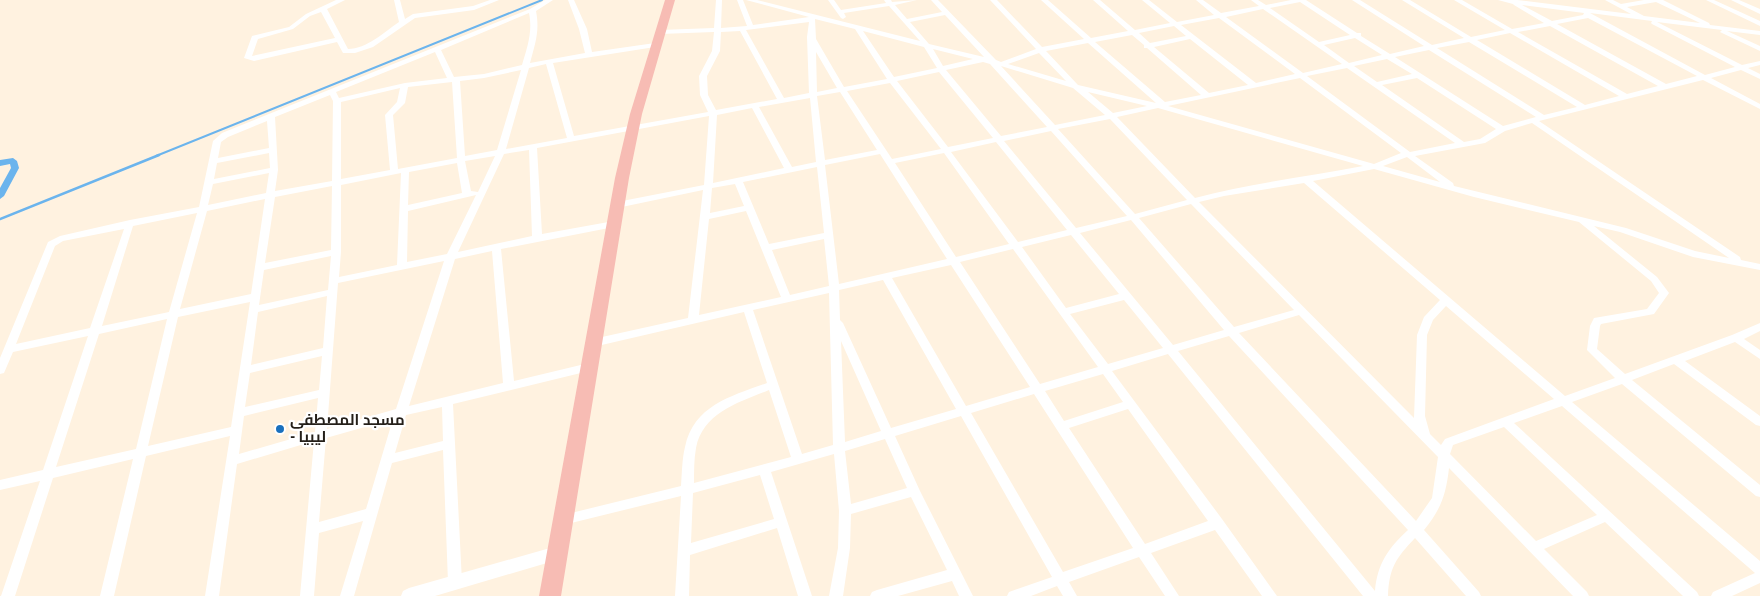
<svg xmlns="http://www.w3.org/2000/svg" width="1760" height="596" viewBox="0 0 1760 596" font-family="'PT Sans',Cairo,sans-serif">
  <rect width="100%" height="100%" fill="#fff2e0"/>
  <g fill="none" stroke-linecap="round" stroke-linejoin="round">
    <!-- stream-far1 -->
    <path stroke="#6bb4ed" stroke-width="2" d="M156,156L542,0"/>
    <!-- stream -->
    <path stroke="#6bb4ed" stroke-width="2.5" d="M0,219L159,155"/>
    <!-- canal -->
    <path fill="#6bb4ed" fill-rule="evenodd" d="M13,158L17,161L19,168L4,196L0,199V188L11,168L10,164L0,166V160Z"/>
    <!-- minor -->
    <path fill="#fff" fill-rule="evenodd" d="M336,0H345L327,9L348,49C367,49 384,32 399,22L394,0H400L405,19L413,14L473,6L490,0H499L474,10L415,18L373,47L355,53H343L337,42L254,61L244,58L252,36L289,27L306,14ZM321,12L335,38L252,56L258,39L293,29L310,16Z
      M545,0H553L536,11C540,31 535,44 530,63L585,53L579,29L568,0H574L587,29L592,52L655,43L659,45L655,47L553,63L574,136L708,112L700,95L699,76L712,51L714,32L660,34L656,32L660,30L714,28L716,0H722L721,28L747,26L737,0H743L753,25L809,17L746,0H757L920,41L889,6L844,13L846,17L843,19L841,18L828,0H834L841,10L886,3L884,0H891L892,2L917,0L895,5L907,19L942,12L931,0H938L996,60L1001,62L1036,49L990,0H997L1042,47L1084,39L1041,0H1048L1091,38L1128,31L1093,0H1100L1135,30L1170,23L1142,0H1149L1177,22L1214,15L1196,0H1203L1221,13L1259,6L1251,0H1258L1266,5L1291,0H1306L1357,33H1361V36L1390,54L1424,46L1352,0H1360L1432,45L1464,38L1402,0H1410L1471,37L1505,30L1454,0H1462L1512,29L1544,23L1514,5L1513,4L1498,0H1517L1631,14L1605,0H1613L1621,4L1644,0H1663L1709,23L1710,25L1760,31V35L1727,31L1760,46V51L1722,33L1720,32L1722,30L1657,22L1742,65L1760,61V65L1748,68L1760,74V79L1741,70L1711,78L1760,104V109L1703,80L1539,121L1740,257L1741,260L1760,264V270L1693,257L1620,232L1594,226L1657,277L1669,293L1654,314L1601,324L1600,326L1597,349L1625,374L1732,335L1760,323V331L1744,339L1760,350V359L1735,342L1685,361L1760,416V426L1756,425L1674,364L1632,380L1760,485V497L1756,496L1622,384L1572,402L1760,561V583L1732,596H1711L1713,592L1755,573L1562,406L1514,423L1697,592L1699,596H1683L1605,522L1544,549L1587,592L1589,596H1573L1449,468C1446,495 1441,509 1424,530L1479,592L1481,596H1466L1415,538C1396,558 1389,568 1388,596H1363L1168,354L1112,371L1222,519L1277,596H1262L1215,530L1151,553L1179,596H1165L1139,557L1069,582L1077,596H1063L1057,586L1031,596H1007L1009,592L1052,577L961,416L895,436L920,491L973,596H959L952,581L898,596H870L872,592L877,590L947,570L911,497L851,514L850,548L843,596H829L838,548L839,511L834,454L771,472L812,596H798L777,528L690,555L689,596H675L681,496L563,525L559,524L557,520L559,516L563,515L681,486C682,473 682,459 685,447C694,405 732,396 767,383L744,312L593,347L589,346L588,343L589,340L593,339L688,318L703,190L617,208L613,205L617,202L704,185L709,116L537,148L542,234L614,221L619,224L614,227L501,249L514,381L589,363L593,364L594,367L593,370L589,371L453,404L462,582L460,586L455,588L450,586L448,582L443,450L392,463L354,596H340L363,521L319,533L314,596H300L314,441L237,464L219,596H205L230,436L146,456L114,596H100L133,459L53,478L15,596H1L40,481L0,490V480L43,470L88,336L13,352L4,373L0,374V358L48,242L60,236L130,220L199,207L213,141L222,133L530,9ZM1300,2L1350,35L1319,42L1270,8ZM1656,2L1700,23L1644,16L1627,7ZM1522,5L1584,13L1583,15L1552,21ZM1263,9L1342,64L1303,73L1226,17ZM529,13C533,32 527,48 522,65L484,74L454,77L441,50ZM1590,13L1652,21L1651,23L1652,24L1735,67L1705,75ZM945,15L984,57L929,44L910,22ZM1219,18L1295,74L1256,83L1181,25ZM1588,18L1697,76L1666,84L1557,24ZM815,19L855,29L887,79L844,87L816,39ZM809,22L807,37L809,93L784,98L746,30ZM1174,26L1186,36L1150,43L1139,33ZM1550,26L1658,86L1627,94L1518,32ZM740,31L777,99L716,110L708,95L707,76L720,51L721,32ZM863,31L924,47L937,68L894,77ZM1510,33L1619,96L1585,105L1477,40ZM1132,35L1144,45V48H1147L1201,95L1165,102L1095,42ZM1355,38L1382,55L1349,63L1324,45ZM1190,39L1248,85L1209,93L1154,47ZM1469,42L1577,107L1544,115L1437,48ZM1088,43L1156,103L1078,85L1046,51ZM933,49L973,59L943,66ZM1429,50L1536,117L1503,126L1395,57ZM435,52L447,78L405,83L339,98L336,92ZM816,52L837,88L817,92ZM1039,53L1066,81L1008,64ZM1387,59L1412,74L1377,82L1354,66ZM983,62L990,64L1047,127L1001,136L946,70ZM546,64L567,138L506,149L529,68ZM1001,66L1073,88L1105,115L1055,125ZM1347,68L1455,143L1410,152L1307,76ZM521,70L497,150L465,156L460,81L484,78ZM939,72L993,138L948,147L897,81ZM1300,78L1401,153L1374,164L1168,106ZM1417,78L1496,129L1480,139L1464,142L1382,85ZM452,82L457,158L398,169L393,115L405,103L408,87ZM890,83L941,149L892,159L847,91ZM400,88L397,102L385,115L390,170L341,179V102ZM840,92L877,150L825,160L817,96ZM1088,92L1147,106L1113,113ZM330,95L333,101L332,181L275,191L278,170L275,117ZM810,98L816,162L792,167L759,107ZM752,108L784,168L713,183L717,115ZM1158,108L1363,166C1307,177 1250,183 1195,198L1117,117ZM1110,119L1187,200L1135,214L1058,129ZM267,121L269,148L218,158L221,142L228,137ZM1532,123L1729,258L1695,251L1626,228L1454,186L1453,183L1415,156L1485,143L1505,131ZM1051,131L1127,216L1076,228L1004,141ZM996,142L1067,230L1018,242L951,152ZM529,150L532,236L458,252L504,154ZM269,153L270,168L214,179L217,163ZM944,153L1009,244L956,257L895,163ZM880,154L947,259L839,284L825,165ZM495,156L478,192L471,191L465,161ZM1407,157L1440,182L1383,166ZM457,163L462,193L408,205L409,172ZM817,167L824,233L769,244L743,182ZM1374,169L1474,197L1579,222L1651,281L1659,293L1647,309L1594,318L1590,326L1587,350L1615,378L1565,396L1313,181ZM269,173L266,193L208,205L213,184ZM401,173L397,265L339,277L341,252V185ZM1304,183L1440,300L1424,317L1417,335L1414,418L1199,202L1224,196ZM735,184L744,206L710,213L712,188ZM332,186L331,250L265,263L275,197ZM476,195L447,254L407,262L408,211ZM265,199L251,294L180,309L207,211ZM1191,204L1294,310L1234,327L1139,218ZM746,211L781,297L699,315L709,219ZM197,213L169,312L102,326L133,226ZM1131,220L1224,330L1173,345L1080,233ZM124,229L90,328L16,344L55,246L63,241ZM1071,235L1119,294L1066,308L1022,247ZM824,239L829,286L790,295L772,250ZM1013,249L1098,367L1040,384L960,262ZM492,251L503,383L409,406L455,259ZM331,256L328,290L259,305L264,270ZM444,261L396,409L327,429L338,283ZM951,265L1030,387L966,406L892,278ZM883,280L956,409L891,428L843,323L840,320L839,290ZM829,293L833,445L802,454L753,310ZM327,296L323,348L251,365L258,312ZM1124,300L1163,348L1108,364L1070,314ZM250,302L231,427L148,446L178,317ZM1446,306L1554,399L1445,439L1441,445L1430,434L1425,416L1427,335L1433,320ZM1299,315L1438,457L1432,498L1416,521L1239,333ZM167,319L136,449L56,467L99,334ZM1229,336L1408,530C1389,547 1377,564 1375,591L1178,351ZM841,341L881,431L845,442ZM322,356L319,390L245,407L250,373ZM1103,374L1123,402L1064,421L1045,391ZM769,390L791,457L694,483C694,471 694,459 696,448C703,412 740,402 769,390ZM1034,394L1133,548L1063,572L971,413ZM318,398L315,432L239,454L244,416ZM442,407L443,441L395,453L406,415ZM1128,409L1208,521L1145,544L1069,428ZM393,419L366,509L319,522L326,438ZM1504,427L1597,515L1536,541L1450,454L1453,445ZM885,439L907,488L851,504L845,451ZM760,475L774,519L691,543L693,493Z
      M1706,0H1714L1760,21V26Z
      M1731,0H1739L1760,9V14Z"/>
    <!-- tertiary -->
    <path fill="#fff" fill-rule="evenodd" d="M557,546L563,548L565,553L563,558L557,560L435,596H401L403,591L409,588Z"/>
    <!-- trunk -->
    <path fill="#f7bcb4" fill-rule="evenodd" d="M665,0H675L642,114L629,178L561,596H539L615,178L630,114Z"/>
  </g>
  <!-- markers -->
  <circle fill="#1970be" stroke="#fff" stroke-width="2" cx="280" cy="429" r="5"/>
  <g text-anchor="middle" stroke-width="4.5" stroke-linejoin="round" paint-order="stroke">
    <!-- poi labels -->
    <g font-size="15" font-weight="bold" fill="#241f19" stroke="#fff" text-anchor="start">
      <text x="290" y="425">مسجد المصطفى<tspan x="290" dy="17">- ليبيا</tspan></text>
    </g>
  </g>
</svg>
